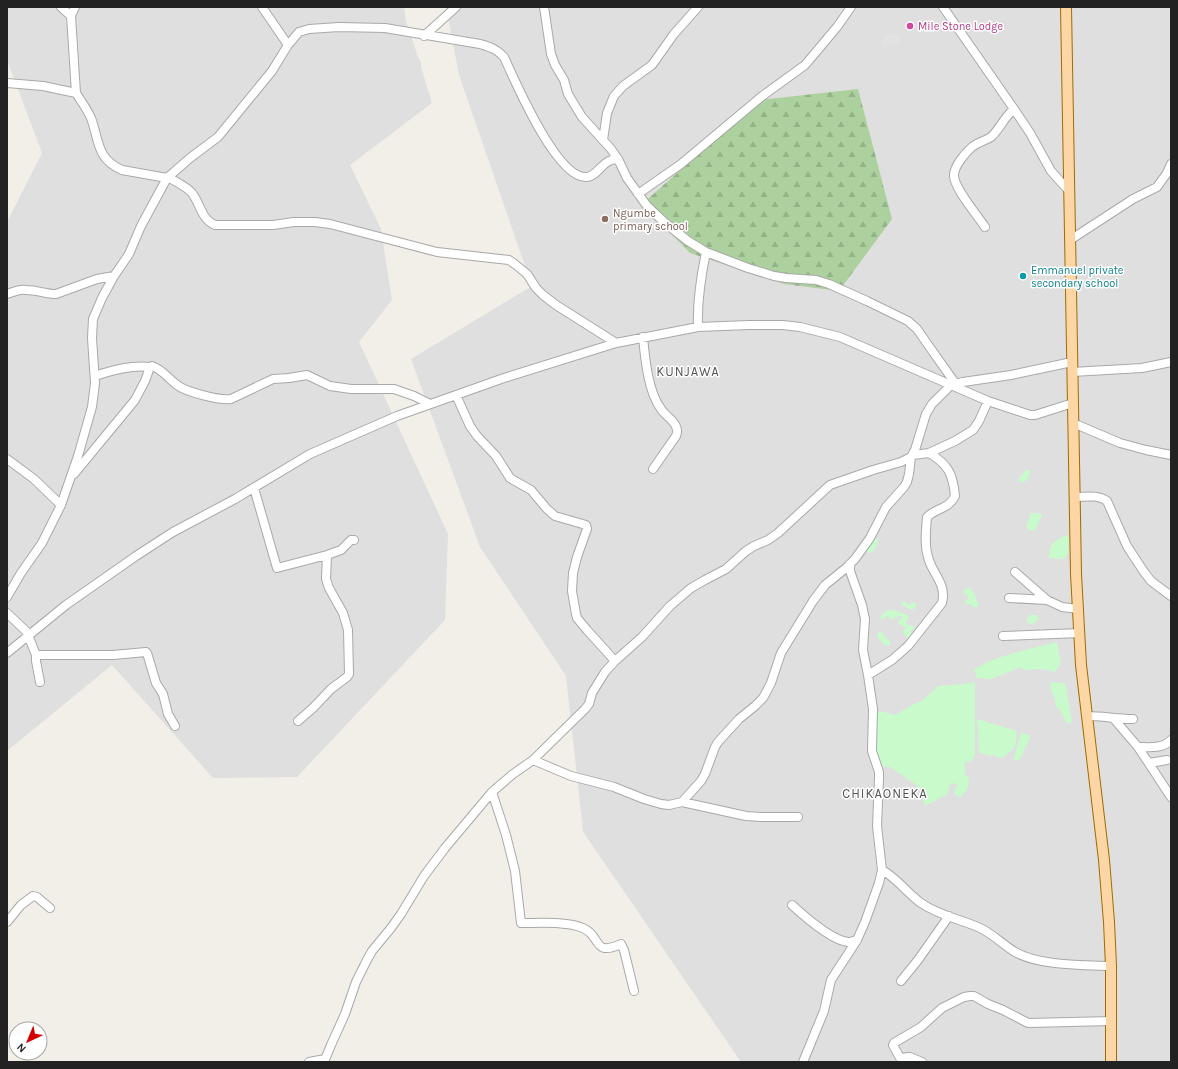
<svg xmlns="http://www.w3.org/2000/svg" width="1178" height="1069" viewBox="0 0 1178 1069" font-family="Karla,sans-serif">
  <defs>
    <pattern id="forest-firs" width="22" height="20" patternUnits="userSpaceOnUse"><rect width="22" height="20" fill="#add19e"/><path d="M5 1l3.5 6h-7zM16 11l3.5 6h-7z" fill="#95b388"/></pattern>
  </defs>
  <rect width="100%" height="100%" fill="#f2efe9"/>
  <!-- residential -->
  <path fill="#e0dfdf" d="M7,7H404L406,21L418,57L421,62V67L432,103L350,165L381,229L392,300L359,342L448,534L445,620L297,777L213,778L112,665L7,751V222L42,153L7,60Z
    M446,7H1171V1062H741L590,842L583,831L566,676L480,547L411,359L532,286L459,75Z"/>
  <!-- forest -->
  <path fill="url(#forest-firs)" d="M858,89L892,219L839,291L784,284L690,253L642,204L760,100Z"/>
  <!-- park -->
  <path fill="#c8facc" d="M1026,470H1029L1030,475L1027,480L1022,483L1019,481V478Z
    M1031,513H1036L1041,514L1042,516L1035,530L1029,531L1026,526Z
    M1066,535L1069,538L1068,554L1064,559L1049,558C1050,541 1053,543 1066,535Z
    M879,538L875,549L870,553L867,552L866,548C870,543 873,540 879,538Z
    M970,587L977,598L976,599L979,605L976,608L973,607L970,604L967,605L965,603V601L968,599V596L963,593L964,590Z
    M904,601L909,605L912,603L915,602L916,607L912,610L902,605L901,602Z
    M887,610L897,611L900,613L906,614L908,616V619L906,620L907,621L906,623L908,626L912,625L915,627L910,632L913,634L911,637L908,638L902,632L906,628H907L900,625L898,623L902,616H899L891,620L887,616L882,620L880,618L881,616Z
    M1030,615H1037L1039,619L1032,624L1027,623V619Z
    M879,631L883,633L885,637L890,641V646L883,644L877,636Z
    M1057,642L1061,663L1055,672L1043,669L1023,670L1021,667L991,679L977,678L974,669C999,655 1029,649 1057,642Z
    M975,682V756L970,762L967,761L965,762C963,767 966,770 965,775L969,777C969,786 968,791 960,797L954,794V791L958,786L955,783L950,784L948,792L946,795L925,806L919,788L915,784L890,767H884L877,760L874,748V717L878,712H884L895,715L912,705L923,700L938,686L964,684Z
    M1051,682L1065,683L1072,722L1067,724L1060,710L1056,707L1054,696L1050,688Z
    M977,719L1017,731L1015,747L1003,758L979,753Z
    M1021,733L1030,735V738L1020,759L1013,761Z"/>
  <!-- parking -->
  <path fill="#e2e2e2" d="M892,33L898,34L901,41L885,48L879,42Z"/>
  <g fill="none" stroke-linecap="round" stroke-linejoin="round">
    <defs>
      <path id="minor" d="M61,7L71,16
        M75,7L71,16L76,93
        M262,7L288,45
        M544,7L551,54L555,65L564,80L568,94L582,117L611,149L618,159L627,178L647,206L664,222L688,241L706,252C701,276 697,302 698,327
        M943,7L1014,109L1030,133L1051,171L1069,191
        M424,36L456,7
        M7,83L43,86L76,93C81,101 87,109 91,118C99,139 96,159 122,170L167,178
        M603,140L607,113L614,96L623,86L652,65L674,34L698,7
        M168,177C176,182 186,186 192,193C201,205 201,219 215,225H273L294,222H315L330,224L437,252L509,260L516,265L527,274L536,288L543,295L556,305L616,343
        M638,194L681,164L761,97L805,65L837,27L851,7
        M985,227C978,216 953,187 954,175C954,166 966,152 972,147C978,142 985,141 991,137C1000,129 1004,117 1014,109
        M1070,240L1133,199L1157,187L1167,173L1171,164
        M706,252L748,268L774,276L786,278L816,280L829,284L867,301L908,321L917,329L926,342L955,383
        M7,294C13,292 20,289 26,290C37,290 46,294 56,294L97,279L114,276
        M643,337C645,358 648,392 661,409C667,418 681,424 676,436L653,469
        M1072,372L1142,368L1171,362
        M95,376C113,370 131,365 150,367
        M456,395L470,426L477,436L496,456L510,478L515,481L531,490L547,509L555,516L586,525L587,529L577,557L573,573L572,591L576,614L577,618L587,630L615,661
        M1073,423L1120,443L1146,450L1171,455
        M913,455L929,453L955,441L973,430L979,421L988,401
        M7,459L34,479L61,505
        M74,474L135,400L145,381L150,367L152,366C162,369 169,379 177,385C186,392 221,401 231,399L273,379L289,378L307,375L330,386L351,389H394L414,396L430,404
        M254,488L277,568L327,555L341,550L351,540H354
        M1074,497C1085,497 1098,494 1107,501L1127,546L1144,572L1151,581L1171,596
        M1015,572L1047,600L1062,607L1078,609
        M7,597L21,573L42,543L61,505L78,456L92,407L95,383L92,338L93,319L102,298L114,276L123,263L129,254L141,226L167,178L190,158L218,137L272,71L288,45L299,32L309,29L339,27L385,28L480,44C490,47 497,49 504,57C515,81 557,180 587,177C596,176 601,165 609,161C611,160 615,159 618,159
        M1009,598L1047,600
        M7,613L29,634
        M28,635L36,655H113L146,652L147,653L156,683L163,694L168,714L175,726
        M1003,636L1080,633
        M7,653L66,605L136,556L173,532L235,499L310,454L397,416L504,378L616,343L698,327L749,325H783L800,327L840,337L988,401L1030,415H1035L1073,403
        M36,655V661L40,682
        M868,675L892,660L908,646L942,603C947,583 932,574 928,557C924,544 926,530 927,517C936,508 949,509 955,496C953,474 948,464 929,453
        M1087,716C1103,716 1117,719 1133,719
        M1114,719L1138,747L1171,797
        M298,721L313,708L331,689L347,677L349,674L348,630L343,613L329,588L326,579L327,555
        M1138,747C1149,747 1163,749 1171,740
        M533,760L571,776L614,787L644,799L661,804L669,805L682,802L746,816L761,817H798
        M1149,763L1167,760
        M492,792L506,835L515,871L521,923C539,923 567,921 583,928C602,936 592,957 621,944L624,950L634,991
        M682,802L701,781L705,774L715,747L718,742L739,719L755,706L763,698L771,683L781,653L813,601L825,585L846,568L855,559L870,538L886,507L904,487L907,482L909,474L911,457
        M882,870C897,878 907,893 921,903C938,915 959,919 978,927C992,933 1002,944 1015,952C1040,966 1083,965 1111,966
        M792,905C804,916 831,940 848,942C851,942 854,941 857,940
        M7,922L21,905L33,896L37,897L50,908
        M901,981L918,960L949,916
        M309,1062L325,1059
        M324,1062L331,1045L345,1014L356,982L367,960L372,951L391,928L401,914L424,876L445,848L492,792L513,774L533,760L585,709L589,704L592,693L605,672L615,661L642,637L670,606L691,588L705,580L726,569L746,551L754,546L768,540L778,533L830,485L873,470L901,462L911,457L915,450L926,414L932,404L951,385L963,382L1011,375L1072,362
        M803,1062L824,1011L831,980L857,940L865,922L879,883L882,870L877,826L879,778V772L872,751L873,709L868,675L863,650L865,619L862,605L850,571V564
        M922,1062L910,1057L900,1058L893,1045L894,1043L921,1027L942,1008L964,997L970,996H974L988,1004L1003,1010L1028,1023L1112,1021"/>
      <path id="major" d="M1066,7L1076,574L1081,665L1104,860L1109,922L1111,966V1062"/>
    </defs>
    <!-- minor casing -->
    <use href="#minor" stroke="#a9a9a9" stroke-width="10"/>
    <!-- major casing -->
    <use href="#major" stroke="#a06b00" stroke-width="12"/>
    <!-- minor -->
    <use href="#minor" stroke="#fff" stroke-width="8"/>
    <!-- major -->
    <use href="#major" stroke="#fcd6a4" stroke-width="10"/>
  </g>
  <!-- markers -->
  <circle fill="#d1479c" stroke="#fff" stroke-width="1.5" cx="910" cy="26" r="4"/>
  <circle fill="#8d6e63" stroke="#fff" stroke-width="1.5" cx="605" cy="219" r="4"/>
  <circle fill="#0f9aa8" stroke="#fff" stroke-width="1.5" cx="1023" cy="276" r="4"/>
  <g text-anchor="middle" stroke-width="3" stroke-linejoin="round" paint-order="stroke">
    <!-- hotel labels -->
    <g font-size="11" fill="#b23c85" stroke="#fff" text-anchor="start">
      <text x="918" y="30">Mile Stone Lodge</text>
    </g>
    <!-- education labels -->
    <g font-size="11" fill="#785e54" stroke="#fff" text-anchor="start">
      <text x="613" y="217">Ngumbe<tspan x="613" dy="13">primary school</tspan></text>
    </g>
    <!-- culture labels -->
    <g font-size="11" fill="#0d838f" stroke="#fff" text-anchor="start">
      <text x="1031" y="274">Emmanuel private<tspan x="1031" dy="13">secondary school</tspan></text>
    </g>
    <!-- quarter labels -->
    <g font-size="13" letter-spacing="1" fill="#555" stroke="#fff">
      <text x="688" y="376">KUNJAWA</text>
      <text x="885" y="798">CHIKAONEKA</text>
    </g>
  </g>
  <!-- border -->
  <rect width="1178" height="1069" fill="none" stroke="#222222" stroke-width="16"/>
  <!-- north arrow -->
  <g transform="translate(28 1041) rotate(224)"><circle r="19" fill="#ffffff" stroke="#a7a7a7"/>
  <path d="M0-3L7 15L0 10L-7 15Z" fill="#d40000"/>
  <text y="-6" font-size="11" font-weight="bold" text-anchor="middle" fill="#222222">N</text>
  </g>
</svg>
